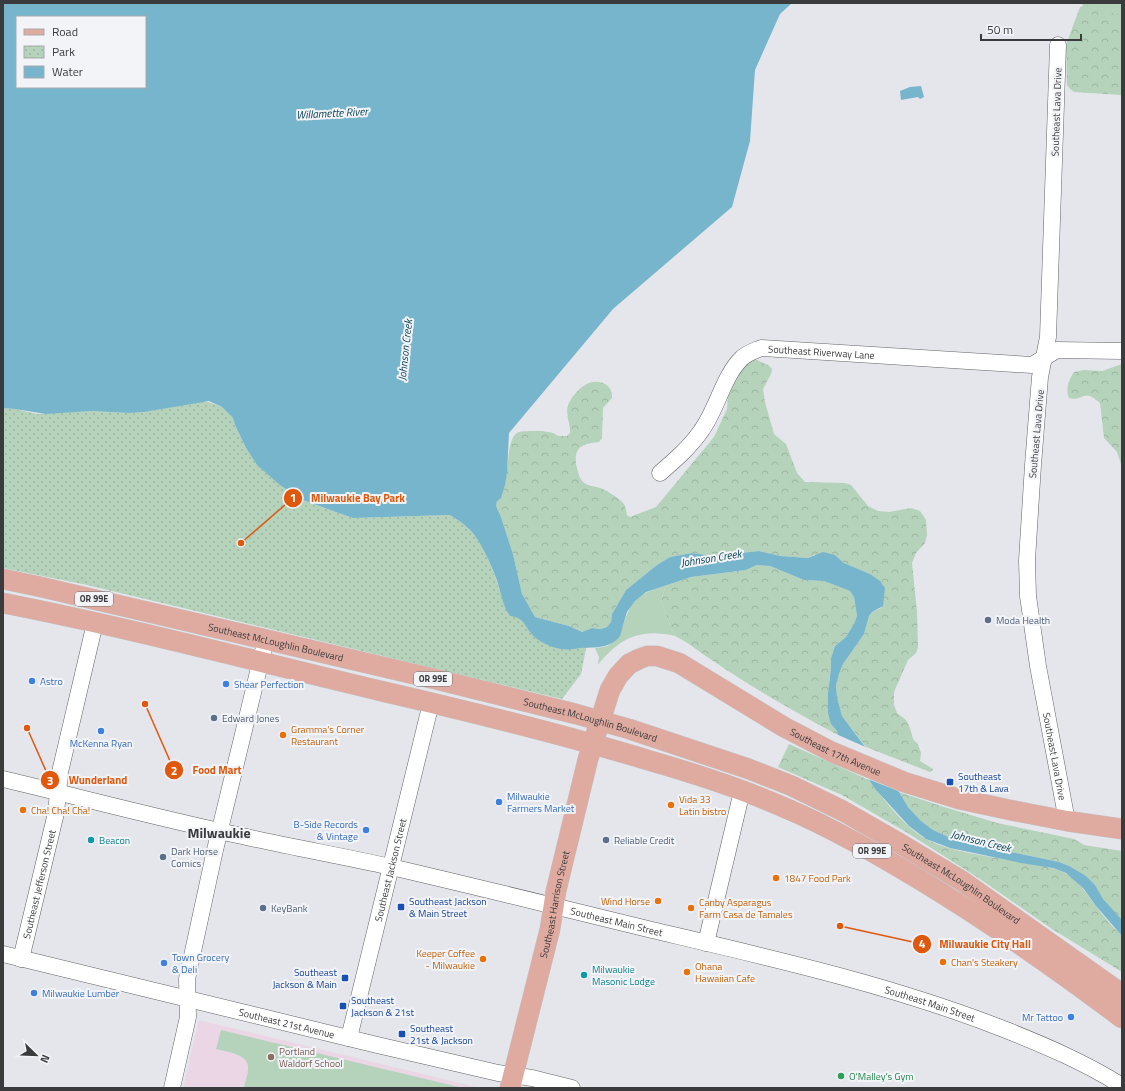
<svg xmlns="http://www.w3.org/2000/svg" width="1125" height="1091" viewBox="0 0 1125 1091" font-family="'Titillium Web',sans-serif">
  <defs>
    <pattern id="forest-crowns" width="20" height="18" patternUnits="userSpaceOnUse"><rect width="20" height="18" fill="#b5d2ba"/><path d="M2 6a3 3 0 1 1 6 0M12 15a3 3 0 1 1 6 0" fill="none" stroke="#9cb5a1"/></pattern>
    <pattern id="park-dots" width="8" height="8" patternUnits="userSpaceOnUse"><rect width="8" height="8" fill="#b5d2ba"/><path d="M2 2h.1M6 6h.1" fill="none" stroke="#9cb5a1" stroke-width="1.8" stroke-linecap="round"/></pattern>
  </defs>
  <rect width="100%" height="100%" fill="#e4e6eb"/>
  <!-- education -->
  <path fill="#ead6e5" d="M199,1020L481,1088H183Z"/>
  <!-- grass -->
  <path fill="#b5d2ba" d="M1081,3H1122V28L1094,21Z
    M666,585L661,601L671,628L675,636C641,628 619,638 598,665L599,657L595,648C598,648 603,647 607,646C626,637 622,614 636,600C644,592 655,589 666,585Z
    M221,1030L463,1088H244C245,1082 248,1075 248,1069C250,1054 227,1052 216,1049Z"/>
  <!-- forest -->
  <path fill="url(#forest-crowns)" d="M1086,5L1115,14L1122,13V95L1074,92L1070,89L1067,85L1066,45L1080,7Z
    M752,358L768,365L772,369L771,374L763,389L765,402L774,434L786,444L797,473L805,482L845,483L851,485L868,506L878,511L889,512L911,508L920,511L926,520L927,535L925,543L916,553L912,563L917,612L918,647L916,653L908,660L894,692V705L897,713L906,720L910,728L913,739L918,744L921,753L920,761L933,769L932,771L930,772L866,747L842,716L837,697L836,685L839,674L843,664L864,634L869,616L872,612L881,608L870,574L844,563L835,555H814L808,558L779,556L759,551L713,556L692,553L670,557L657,565L626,590L612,614L611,622L607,627L601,629L592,628L582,632L569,626L535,617L522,594L513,554L501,517L496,506L497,501C512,488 503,437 519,432C523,431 530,431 535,431C542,431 552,431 558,436H567L570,433C571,424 564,413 569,403C572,396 581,386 589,383C601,379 613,385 612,398L603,408L602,438L599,442C583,444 574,446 576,464C577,469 579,477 582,481C587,486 594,486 600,488C605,489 620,499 623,503C626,507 626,510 627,515L630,517L656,507L714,437L727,409L728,397L740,370Z
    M1122,364V467L1117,452L1104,438L1100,403C1082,387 1084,402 1069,398C1065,389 1069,380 1074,372L1084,370L1102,371Z
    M757,565L770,566L804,580L824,581L850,591L854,597L857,616L854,624L846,637L835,646L831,658V667L829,682L831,724L837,731L838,735C785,707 734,677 686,642L675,636L671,628L661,601L666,585L691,577L746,570Z
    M789,744L869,780C882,798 907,829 926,839C950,852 988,856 1015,861C1031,865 1050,865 1065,873C1079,880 1086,894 1096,906C1103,916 1113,927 1122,936V972L1052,929L980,879L906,832L842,795L778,767Z
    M899,792L941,806L997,823L1074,839L1084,845L1122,851V920L1102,899L1095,885L1069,866L1059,862L958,841L933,830L921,821L908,807Z"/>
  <!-- park -->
  <path fill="url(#park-dots)" d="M198,402H208L222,407L233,418L235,425L246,448L257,465L303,500L333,511L353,518L450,515C457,519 464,524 470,530C486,547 497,581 504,603L526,596L533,619L587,643L581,674L562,699L87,585L3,568V408L15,409L37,414L92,411L129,413L144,412Z"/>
  <!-- water -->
  <path fill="#77b5cc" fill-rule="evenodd" d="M3,3H792L780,14L755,70L750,141L732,207L613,309L509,433L507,473L505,485L501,498L497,501L496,506L501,517L513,554L522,594L535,617L569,626L582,632L592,628L601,629L607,627L611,622L612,614L626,590L657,565L670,557L692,553L713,556L759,551L780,556L808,558L823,552L835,555L844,563L870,574L880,581L885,588L883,606L872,612L869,616L864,634L843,664L839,674L836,685L837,697L842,716L899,792L908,807L921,821L933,830L958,841L1059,862L1069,866L1086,876L1095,885L1103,899L1122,920V936L1096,906L1083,888L1066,873L1053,868L1021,863L950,848L926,839L909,826L876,790L838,735L837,731L831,724L828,713V694L831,667V658L835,646L846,637L854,624L857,616L854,597L850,591L824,581L804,580L770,566L757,565L746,570L691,577L646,592L635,601L627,612L620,636C610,649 595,647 580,648C575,649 568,650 562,649C553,648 544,644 537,639C525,630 526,617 510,616C502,605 501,591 496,578C491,564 480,540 470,530C464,524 457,519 450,515L353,518L333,511L303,500L280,485L257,465L246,448L235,425L233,418L222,407L209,401L144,412L129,413L92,411L46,414L15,409L3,408ZM17,17H145V87H17Z
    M921,86L924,97L920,99L918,97L901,100L900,91L910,87Z"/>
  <!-- pier -->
  <path fill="#e4e6eb" d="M836,734L870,749L901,792L865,778Z"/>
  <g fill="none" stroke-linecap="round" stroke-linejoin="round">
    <defs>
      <g id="minor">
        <path id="s1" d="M1058,45L1048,337L1040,377L1033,465L1027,560L1028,596L1038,666L1067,821"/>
        <path id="s2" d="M660,473C675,460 690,447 701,431C717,410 723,376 742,358C747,353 754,351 761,348L1032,365L1057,350L1122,351"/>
        <path id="s3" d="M3,779C83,798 162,819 242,836C291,847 341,856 391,867C478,887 565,909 652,930C771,958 892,985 1006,1030C1046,1046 1086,1063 1122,1086"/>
        <path d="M706,943L742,791"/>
        <path id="s4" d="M3,954L373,1044L498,1073L532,1078L572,1088"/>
        <path id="s5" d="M21,959L56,813L60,772L95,623"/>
        <path id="s6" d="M349,1038L431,703"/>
        <path d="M172,1088L188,1017L187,979L215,850L266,639"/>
      </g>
      <g id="major">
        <path id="s7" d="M3,579L41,587L439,680L576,714L629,729L749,769L792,786L843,811L899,843L962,881L1122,994"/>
        <path d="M3,603C130,628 255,661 381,691C472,712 562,734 651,761C696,774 740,788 783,807C831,827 877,854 922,881C991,923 1057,969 1122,1018"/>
        <path id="s8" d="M510,1088L550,929L556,891L588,759L610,690L618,676L629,664L639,659L647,656H657L679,663L784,727L832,752L904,782L959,799L1010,810L1067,821L1122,829"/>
      </g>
    </defs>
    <!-- minor casing -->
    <use href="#minor" stroke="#616367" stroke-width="17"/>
    <!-- major casing -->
    <use href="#major" stroke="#c4c4c5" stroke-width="21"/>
    <!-- minor -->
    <use href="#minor" stroke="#fff" stroke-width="16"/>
    <!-- major -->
    <use href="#major" stroke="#dfaa9f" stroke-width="20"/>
  </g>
  <!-- markers -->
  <g fill="#5c6f8a" stroke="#f2f4f8" stroke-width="1.5">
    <circle cx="988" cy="620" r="4"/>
    <circle cx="214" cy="718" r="4"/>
    <circle cx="606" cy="840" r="4"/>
    <circle cx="163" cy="857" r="4"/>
    <circle cx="263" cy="908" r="4"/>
  </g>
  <g fill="#3f7fe0" stroke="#f2f4f8" stroke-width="1.5">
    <circle cx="32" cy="681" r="4"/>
    <circle cx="226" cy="684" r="4"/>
    <circle cx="101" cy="731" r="4"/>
    <circle cx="499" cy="802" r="4"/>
    <circle cx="366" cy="830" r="4"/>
    <circle cx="164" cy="963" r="4"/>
    <circle cx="34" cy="993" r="4"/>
    <circle cx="1071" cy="1017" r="4"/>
  </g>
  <g fill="#e8710a" stroke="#f2f4f8" stroke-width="1.5">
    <circle cx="283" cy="735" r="4"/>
    <circle cx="671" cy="805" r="4"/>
    <circle cx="23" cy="810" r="4"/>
    <circle cx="776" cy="878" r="4"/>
    <circle cx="658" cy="901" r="4"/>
    <circle cx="691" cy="908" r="4"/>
    <circle cx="483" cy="959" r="4"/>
    <circle cx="943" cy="962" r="4"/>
    <circle cx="687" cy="972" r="4"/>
  </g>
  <g fill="#1a4fb4" stroke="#f2f4f8" stroke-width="1.5">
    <rect x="946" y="778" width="8" height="8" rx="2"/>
    <rect x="397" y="903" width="8" height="8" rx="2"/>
    <rect x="341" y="974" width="8" height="8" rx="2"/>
    <rect x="339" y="1002" width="8" height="8" rx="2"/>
    <rect x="398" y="1030" width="8" height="8" rx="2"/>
  </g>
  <g fill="#0f9aa8" stroke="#f2f4f8" stroke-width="1.5">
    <circle cx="91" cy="840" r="4"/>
    <circle cx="584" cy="975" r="4"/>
  </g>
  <circle fill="#8d6e63" stroke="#f2f4f8" stroke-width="1.5" cx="271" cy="1057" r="4"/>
  <circle fill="#2e9e5b" stroke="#f2f4f8" stroke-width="1.5" cx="841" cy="1076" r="4"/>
  <g text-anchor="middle" stroke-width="4" stroke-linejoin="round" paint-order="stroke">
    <!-- shield labels -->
    <g fill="#f2f4f8" stroke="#717275" stroke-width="1">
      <rect x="75" y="592" width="38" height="14" rx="3"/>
      <rect x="414" y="672" width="38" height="14" rx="3"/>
      <rect x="853" y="844" width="38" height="14" rx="3"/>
    </g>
    <g font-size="9" font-weight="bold" fill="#3a3b3d">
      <text x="94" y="602">OR 99E</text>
      <text x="433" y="682">OR 99E</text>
      <text x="872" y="854">OR 99E</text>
    </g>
    <!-- street labels -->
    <g font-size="10" fill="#3a3b3d" stroke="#f2f4f8">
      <text transform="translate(1056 112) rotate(-88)" y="4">Southeast Lava Drive</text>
      <text dy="4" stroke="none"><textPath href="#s2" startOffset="225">Southeast Riverway Lane</textPath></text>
      <text transform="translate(1036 434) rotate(-85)" y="4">Southeast Lava Drive</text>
      <text dy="4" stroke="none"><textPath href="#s7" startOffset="280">Southeast McLoughlin Boulevard</textPath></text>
      <text dy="4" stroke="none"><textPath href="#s7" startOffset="604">Southeast McLoughlin Boulevard</textPath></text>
      <text dy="4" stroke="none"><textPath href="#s8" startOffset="676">Southeast 17th Avenue</textPath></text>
      <text dy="4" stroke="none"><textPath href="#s1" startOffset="715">Southeast Lava Drive</textPath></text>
      <text dy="4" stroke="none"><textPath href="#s6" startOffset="173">Southeast Jackson Street</textPath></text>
      <text dy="4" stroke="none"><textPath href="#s7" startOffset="1012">Southeast McLoughlin Boulevard</textPath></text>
      <text dy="4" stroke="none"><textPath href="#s5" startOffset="77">Southeast Jefferson Street</textPath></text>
      <text dy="4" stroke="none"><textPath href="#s8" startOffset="189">Southeast Harrison Street</textPath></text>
      <text dy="4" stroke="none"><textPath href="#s3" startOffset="630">Southeast Main Street</textPath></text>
      <text dy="4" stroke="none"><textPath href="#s3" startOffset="954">Southeast Main Street</textPath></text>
      <text dy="4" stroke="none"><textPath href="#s4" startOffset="292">Southeast 21st Avenue</textPath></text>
    </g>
    <!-- service labels -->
    <g font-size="10" fill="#4e5e75" stroke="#f2f4f8" text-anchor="start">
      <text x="996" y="624">Moda Health</text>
      <text x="222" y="722">Edward Jones</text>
      <text x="614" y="844">Reliable Credit</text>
      <text x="171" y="855">Dark Horse<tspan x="171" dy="12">Comics</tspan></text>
      <text x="271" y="912">KeyBank</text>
    </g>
    <!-- shop labels -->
    <g font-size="10" fill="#366cbe" stroke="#f2f4f8" text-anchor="start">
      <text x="40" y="685">Astro</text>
      <text x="234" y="688">Shear Perfection</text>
      <text x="101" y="747" text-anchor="middle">McKenna Ryan</text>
      <text x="507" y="800">Milwaukie<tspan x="507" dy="12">Farmers Market</tspan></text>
      <text x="358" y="828" text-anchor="end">B-Side Records<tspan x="358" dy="12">&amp; Vintage</tspan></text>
      <text x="172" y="961">Town Grocery<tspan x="172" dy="12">&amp; Deli</tspan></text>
      <text x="42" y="997">Milwaukie Lumber</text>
      <text x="1063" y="1021" text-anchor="end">Mr Tattoo</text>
    </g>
    <!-- food labels -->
    <g font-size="10" fill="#c56008" stroke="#f2f4f8" text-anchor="start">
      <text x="291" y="733">Gramma's Corner<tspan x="291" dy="12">Restaurant</tspan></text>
      <text x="679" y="803">Vida 33<tspan x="679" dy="12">Latin bistro</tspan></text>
      <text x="31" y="814">Cha! Cha! Cha!</text>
      <text x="784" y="882">1847 Food Park</text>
      <text x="650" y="905" text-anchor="end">Wind Horse</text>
      <text x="699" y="906">Canby Asparagus<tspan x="699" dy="12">Farm Casa de Tamales</tspan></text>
      <text x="475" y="957" text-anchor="end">Keeper Coffee<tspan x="475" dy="12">- Milwaukie</tspan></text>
      <text x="951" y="966">Chan's Steakery</text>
      <text x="695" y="970">Ohana<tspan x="695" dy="12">Hawaiian Cafe</tspan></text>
    </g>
    <!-- transit labels -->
    <g font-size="10" fill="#164399" stroke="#f2f4f8" text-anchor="start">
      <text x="958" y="780">Southeast<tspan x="958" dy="12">17th &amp; Lava</tspan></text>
      <text x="409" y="905">Southeast Jackson<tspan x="409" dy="12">&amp; Main Street</tspan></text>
      <text x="337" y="976" text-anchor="end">Southeast<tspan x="337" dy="12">Jackson &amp; Main</tspan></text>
      <text x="351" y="1004">Southeast<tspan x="351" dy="12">Jackson &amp; 21st</tspan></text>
      <text x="410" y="1032">Southeast<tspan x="410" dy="12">21st &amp; Jackson</tspan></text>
    </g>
    <!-- culture labels -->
    <g font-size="10" fill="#0d838f" stroke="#f2f4f8" text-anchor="start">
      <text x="99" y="844">Beacon</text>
      <text x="592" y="973">Milwaukie<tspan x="592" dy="12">Masonic Lodge</tspan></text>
    </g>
    <!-- education labels -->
    <g font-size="10" fill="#785e54" stroke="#f2f4f8" text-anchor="start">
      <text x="279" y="1055">Portland<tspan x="279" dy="12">Waldorf School</tspan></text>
    </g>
    <!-- leisure labels -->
    <g font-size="10" fill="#27864d" stroke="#f2f4f8" text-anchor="start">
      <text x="849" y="1080">O’Malley’s Gym</text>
    </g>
    <!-- water labels -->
    <g font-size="11" font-style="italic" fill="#033e4e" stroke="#f2f4f8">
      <text transform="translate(332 113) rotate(-3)" y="4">Willamette River</text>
      <text transform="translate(405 350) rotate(-84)" y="4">Johnson Creek</text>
      <text transform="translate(711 558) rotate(-9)" y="4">Johnson Creek</text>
      <text transform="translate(981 841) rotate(14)" y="4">Johnson Creek</text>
    </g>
    <!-- district labels -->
    <g font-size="14" font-weight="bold" fill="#3a3b3d" stroke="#f2f4f8">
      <text x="219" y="838">Milwaukie</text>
    </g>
  </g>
  <!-- callouts -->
  <path fill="none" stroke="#df580e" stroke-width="1.5" d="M241 543L293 498M145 704L174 770M27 728L50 780M840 926L922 944"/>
  <g fill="#df580e" stroke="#f2f4f8" stroke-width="1.5">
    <circle cx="241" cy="543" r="4"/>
    <circle cx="145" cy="704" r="4"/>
    <circle cx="27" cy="728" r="4"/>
    <circle cx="840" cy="926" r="4"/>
    <circle cx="293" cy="498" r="10"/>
    <circle cx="174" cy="770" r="10"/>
    <circle cx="50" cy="780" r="10"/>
    <circle cx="922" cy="944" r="10"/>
  </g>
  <g font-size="12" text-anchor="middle" font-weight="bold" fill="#fff">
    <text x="293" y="502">1</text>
    <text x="174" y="775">2</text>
    <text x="50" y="785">3</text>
    <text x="922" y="948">4</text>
  </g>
  <g font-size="11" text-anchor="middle" font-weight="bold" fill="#df580e" stroke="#f2f4f8" stroke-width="4" stroke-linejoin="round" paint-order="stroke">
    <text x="358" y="502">Milwaukie Bay Park</text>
    <text x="217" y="774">Food Mart</text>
    <text x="98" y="784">Wunderland</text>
    <text x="985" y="948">Milwaukie City Hall</text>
  </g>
  <!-- border -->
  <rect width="1125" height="1091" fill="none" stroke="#3a3b3d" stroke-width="8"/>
  <!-- legend -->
  <rect x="16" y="16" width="130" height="72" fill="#f2f4f8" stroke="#a8aaad"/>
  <rect x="24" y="29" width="20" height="6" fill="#dfaa9f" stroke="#a8aaad"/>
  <text x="52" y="36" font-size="12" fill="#3a3b3d">Road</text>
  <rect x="24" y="46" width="20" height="12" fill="url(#park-dots)" stroke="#a8aaad"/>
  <text x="52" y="56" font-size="12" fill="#3a3b3d">Park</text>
  <rect x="24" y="66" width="20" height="12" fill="#77b5cc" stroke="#a8aaad"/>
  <text x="52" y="76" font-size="12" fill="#3a3b3d">Water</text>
  <!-- north arrow -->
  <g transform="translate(36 1055) rotate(113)" stroke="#f2f4f8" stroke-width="3" paint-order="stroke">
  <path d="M0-3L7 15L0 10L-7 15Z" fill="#3a3b3d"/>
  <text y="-6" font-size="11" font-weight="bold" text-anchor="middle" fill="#3a3b3d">N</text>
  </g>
  <!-- scale -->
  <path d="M981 34v6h100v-6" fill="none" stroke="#3a3b3d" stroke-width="2"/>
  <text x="987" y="34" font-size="12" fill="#3a3b3d" stroke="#f2f4f8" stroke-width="3" paint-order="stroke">50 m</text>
</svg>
